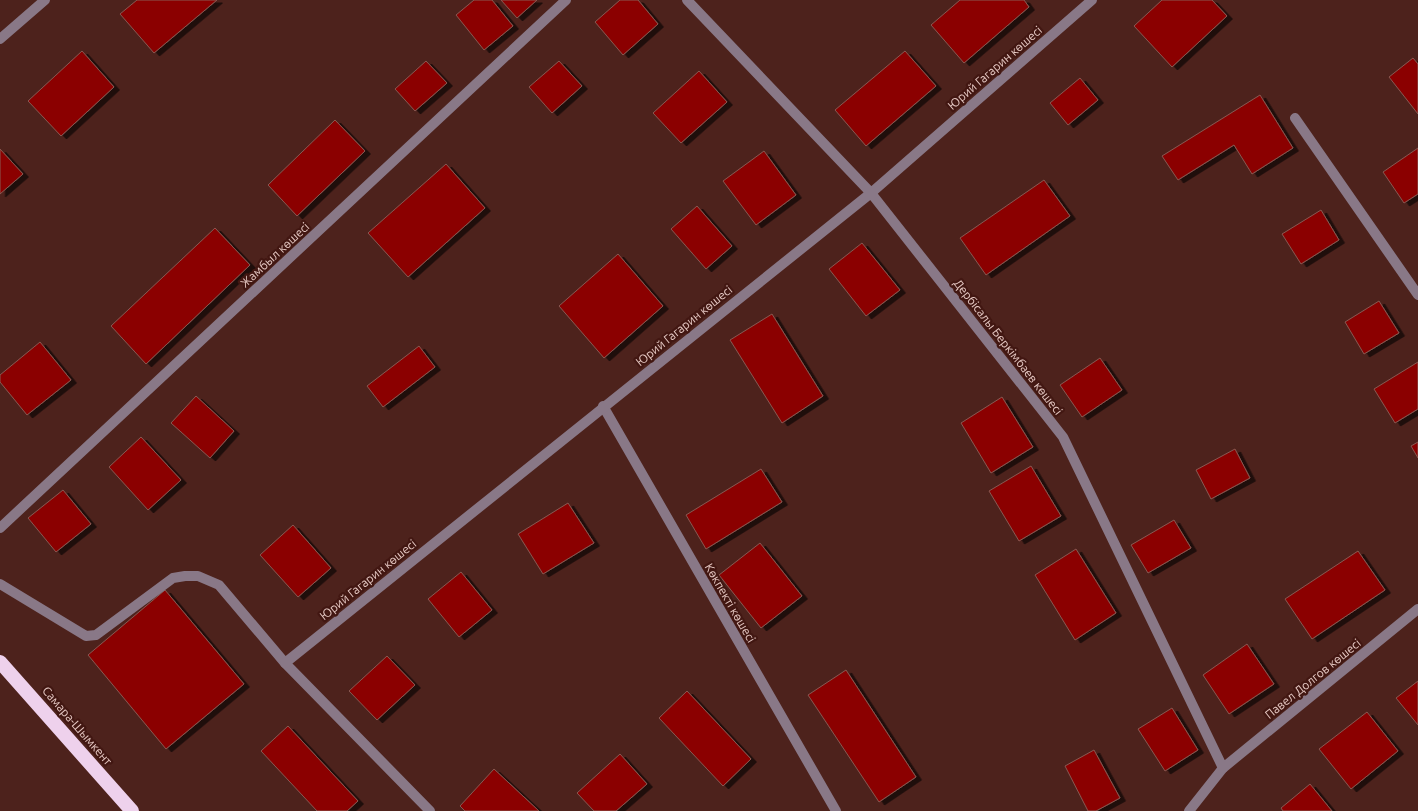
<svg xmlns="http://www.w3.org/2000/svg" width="1418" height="811" viewBox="0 0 1418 811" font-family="Ubuntu,sans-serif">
  <defs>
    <filter id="shadow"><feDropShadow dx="5.5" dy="3" stdDeviation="0" flood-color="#0009"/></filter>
  </defs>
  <rect width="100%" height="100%" fill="#4d221c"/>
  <!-- building -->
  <path fill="#8b0403" stroke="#895851" filter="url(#shadow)" d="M137,0H217L154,53L120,14Z
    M474,0H492L513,26L484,50L456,15Z
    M501,0H537L517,18Z
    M620,0H638L658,24L623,55L595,22Z
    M960,0H1024L1029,7L964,63L931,25Z
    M1162,0H1212L1227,16L1172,67L1134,26Z
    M82,51L114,87L61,136L28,101Z
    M905,51L936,86L866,146L835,110Z
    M1413,58L1418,64V114L1389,77Z
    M426,61L447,83L415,111L395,89Z
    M559,61L582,86L552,113L529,87Z
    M699,71L727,102L681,143L653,113Z
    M1080,78L1098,100L1068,125L1050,103Z
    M1260,95L1293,148L1252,174L1234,145L1178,180L1162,156Z
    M335,120L365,151L297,216L268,185Z
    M1418,148V194L1404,203L1383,172Z
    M0,149L23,174L0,194Z
    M764,151L796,195L756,225L723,181Z
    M446,164L485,208L408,277L368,233Z
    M1044,180L1070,216L986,275L960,238Z
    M697,206L732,246L706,269L671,229Z
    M1321,210L1339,240L1301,264L1282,234Z
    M215,228L250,265L146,364L111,326Z
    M862,243L900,290L866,316L829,269Z
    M618,254L663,306L604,358L559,306Z
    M1379,301L1399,333L1364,354L1345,322Z
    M772,314L823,396L782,423L730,340Z
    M40,342L71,380L27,415L0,382V375Z
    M419,346L435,367L383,407L367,386Z
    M1100,358L1122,390L1082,417L1060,385Z
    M1418,362V409L1395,423L1374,389Z
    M196,396L234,431L210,458L171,423Z
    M1002,397L1033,447L991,473L961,423Z
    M141,437L181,480L148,510L109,467Z
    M1418,442V458L1411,446Z
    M1235,449L1250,478L1211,499L1196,470Z
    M1031,466L1061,516L1019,541L989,491Z
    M761,469L782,502L706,549L686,515Z
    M63,490L91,524L56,552L28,518Z
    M568,503L594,543L543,574L518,534Z
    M1174,520L1191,548L1148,573L1131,545Z
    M293,525L331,568L298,597L260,555Z
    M760,543L802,596L761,628L719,575Z
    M1076,549L1116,613L1075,640L1035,575Z
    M1358,551L1385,590L1312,639L1285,599Z
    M461,572L492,610L459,637L428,599Z
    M165,590L244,684L166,749L88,655Z
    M1247,644L1274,684L1229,714L1203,675Z
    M387,656L415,685L377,720L349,691Z
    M846,670L916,777L879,802L808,695Z
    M1418,681V725L1396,698Z
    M687,691L751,759L723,786L659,718Z
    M1172,708L1198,750L1165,771L1138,729Z
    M1367,712L1398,751L1351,789L1319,749Z
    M288,726L358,801L347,811H317L261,751Z
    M1094,750L1120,798L1096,811H1088L1065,766Z
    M620,754L647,784L616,811H594L577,793Z
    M494,769L539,811H465L460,806Z
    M1310,784L1332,811H1283L1281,808Z"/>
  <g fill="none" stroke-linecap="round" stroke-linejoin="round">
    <!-- service -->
    <path stroke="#897887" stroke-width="10" d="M1295,118L1418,295
      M603,406L836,811
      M0,584L86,636L96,635L173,578L185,576H198L219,585L285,663L430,811
      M1189,811L1223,768"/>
    <!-- minor -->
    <path stroke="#897887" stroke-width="10" d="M687,0L871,193L1063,437L1223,768L1418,609
      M0,39L45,0
      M0,528L566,0
      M285,663L871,193L1092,0"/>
    <!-- trunk -->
    <path stroke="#eed1ec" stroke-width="14" d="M0,662L132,811"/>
  </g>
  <g text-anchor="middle" stroke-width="4.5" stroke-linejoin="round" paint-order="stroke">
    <!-- street labels -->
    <g font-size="12" fill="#e7cac5" stroke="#421712">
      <text transform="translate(995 68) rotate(-41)" y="4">Юрий Гагарин көшесі</text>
      <text transform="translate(275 255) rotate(-43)" y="4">Жамбыл көшесі</text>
      <text transform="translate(684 326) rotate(-39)" y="4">Юрий Гагарин көшесі</text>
      <text transform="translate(1008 347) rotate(52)" y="4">Дербісалы Беркімбаев көшесі</text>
      <text transform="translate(368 580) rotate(-39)" y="4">Юрий Гагарин көшесі</text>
      <text transform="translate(730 603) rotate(60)" y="4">Көкпекті көшесі</text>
      <text transform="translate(1313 679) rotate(-39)" y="4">Павел Долгов көшесі</text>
      <text transform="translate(77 726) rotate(49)" y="4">Самара-Шымкент</text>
    </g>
  </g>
</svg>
